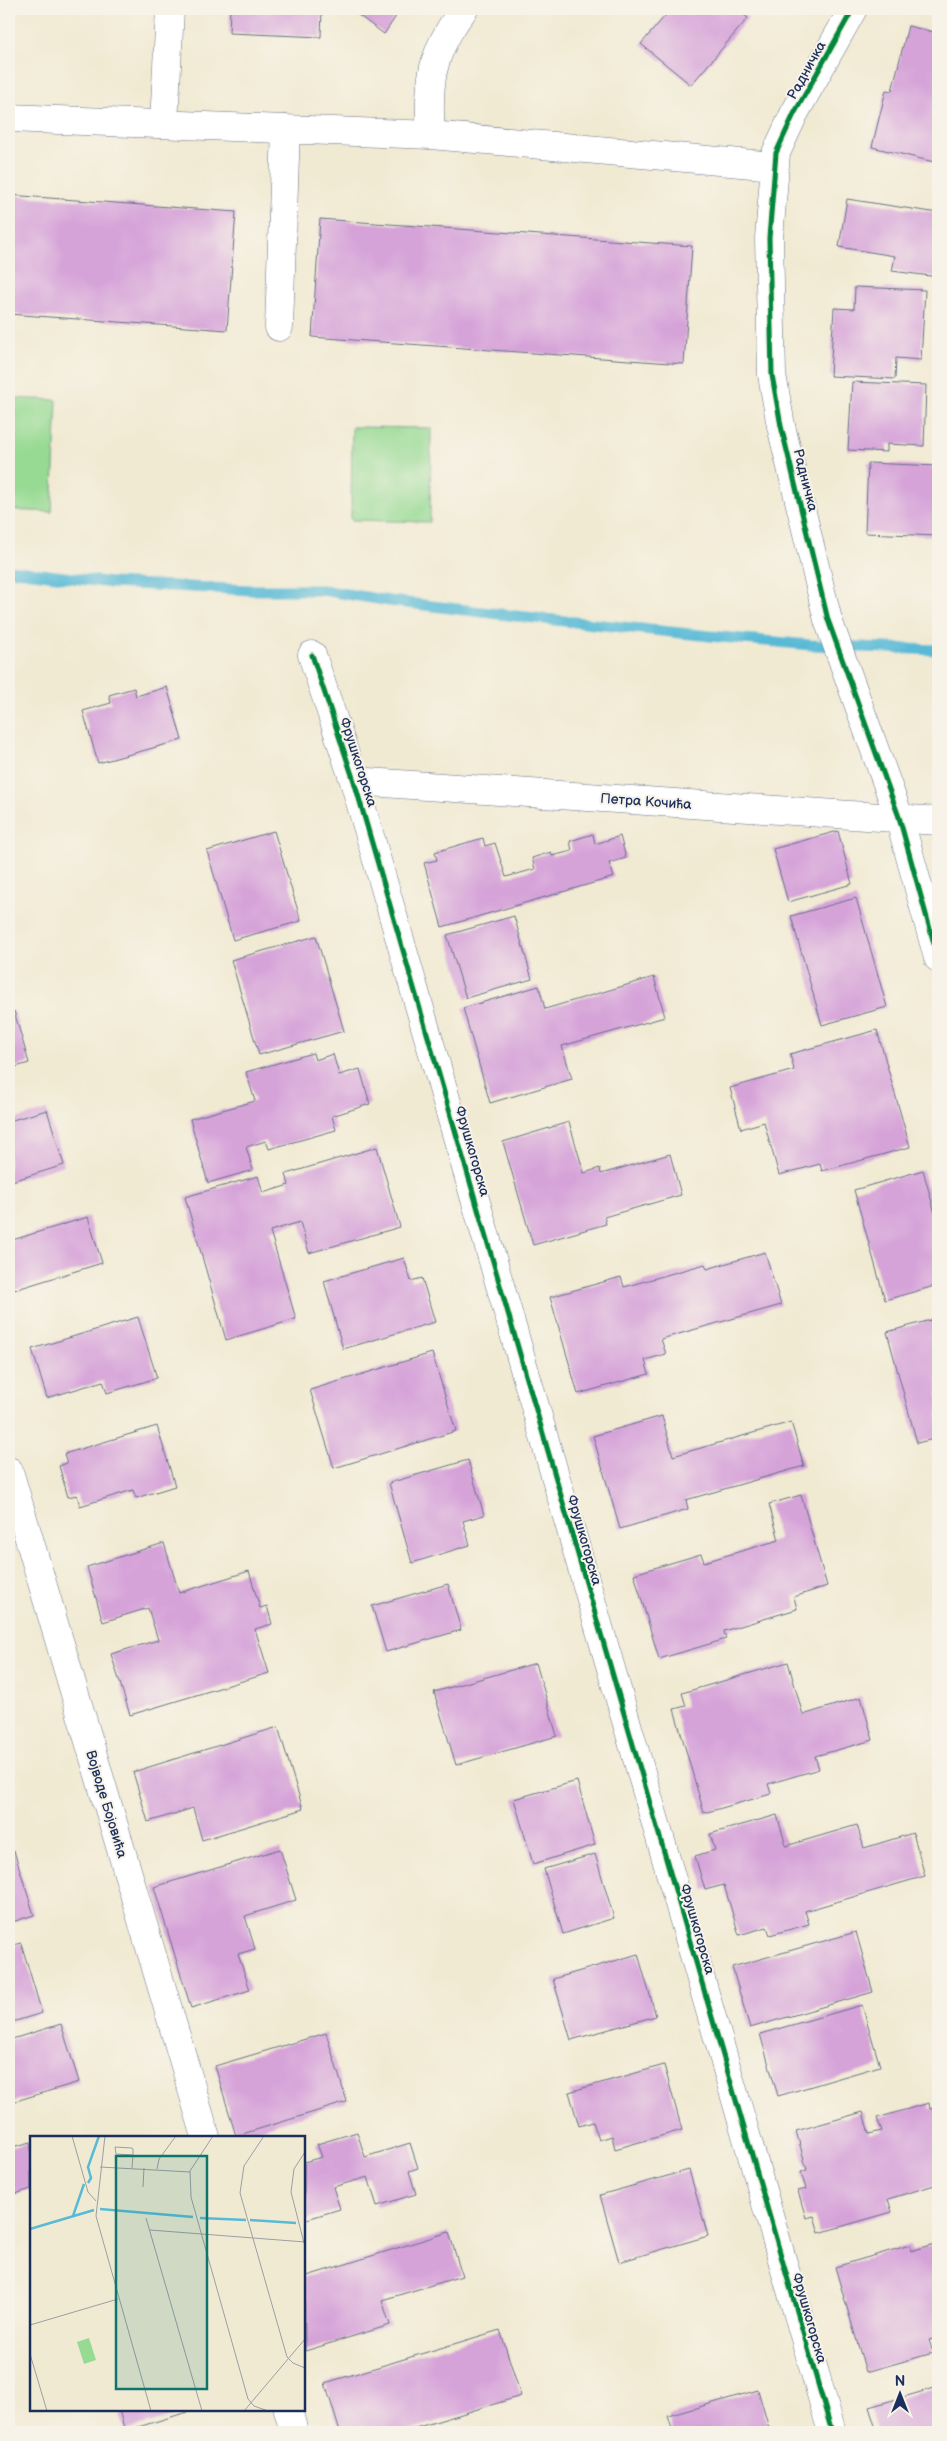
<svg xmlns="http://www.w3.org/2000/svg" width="947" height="2441" viewBox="0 0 947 2441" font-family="'Balsamiq Sans',sans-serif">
  <rect width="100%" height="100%" fill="#f7f3e8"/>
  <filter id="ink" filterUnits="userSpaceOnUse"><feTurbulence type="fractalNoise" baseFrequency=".02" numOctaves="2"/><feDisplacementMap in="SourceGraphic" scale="10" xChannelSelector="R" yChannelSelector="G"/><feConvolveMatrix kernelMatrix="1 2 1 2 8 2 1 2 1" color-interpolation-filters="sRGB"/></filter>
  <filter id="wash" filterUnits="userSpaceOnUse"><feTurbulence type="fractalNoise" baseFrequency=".0096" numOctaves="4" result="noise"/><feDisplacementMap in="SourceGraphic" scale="20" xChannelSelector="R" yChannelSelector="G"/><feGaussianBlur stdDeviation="1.12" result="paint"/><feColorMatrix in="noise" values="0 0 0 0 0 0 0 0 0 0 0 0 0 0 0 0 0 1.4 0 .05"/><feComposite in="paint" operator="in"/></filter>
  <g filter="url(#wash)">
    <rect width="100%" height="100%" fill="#f1ead3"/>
    <!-- green -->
    <path fill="#96da93" stroke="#588478" d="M9,398L57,400L52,512L9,510Z
      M352,427L431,428L430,522L351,520Z"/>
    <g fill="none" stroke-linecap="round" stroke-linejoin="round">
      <!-- stream -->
      <path stroke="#58bad6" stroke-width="11" d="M9,570L112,583L250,590H322L390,601L516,616L710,636L810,645L938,650"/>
    </g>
    <g id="blocks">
      <!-- building -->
      <path fill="#d6a3d9" d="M230,9H322L321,37L229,33Z
        M350,9H401L384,34Z
        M671,9H737L748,18L691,85L641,44Z
        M908,26L938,33V163L872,147L886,90L892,91Z
        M9,195L236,212L227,330L9,314Z
        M847,199L938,213V277L892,271L895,256L839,247Z
        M320,219L692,246L684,364L312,337Z
        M855,287L925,290L921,360L896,358L895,379L830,376L834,308L854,309Z
        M852,382L926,385L924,446L887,444V452L848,450Z
        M868,463L938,466V536L865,533Z
        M167,687L182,740L98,763L83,711L111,703L109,695L134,688L136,696Z
        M274,831L301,921L233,940L207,851Z
        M838,831L852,884L788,902L773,849Z
        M593,834L595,844L620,836L626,858L609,863L614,877L442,927L424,863L437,860L435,852L483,838L485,846L495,843L506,877L535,869L532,858L551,852L552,856L572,851L570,841Z
        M856,898L887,1007L822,1025L791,916Z
        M514,916L532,979L466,998L447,935Z
        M316,936L344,1031L259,1055L231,960Z
        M654,977L665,1017L562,1046L572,1079L490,1103L463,1008L539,986L545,1009Z
        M14,1011L29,1063L9,1069V1013Z
        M877,1030L910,1147L822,1171L820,1164L779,1175L764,1122L741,1129L730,1088L794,1070L790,1054Z
        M313,1053L315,1060L333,1054L339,1075L360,1069L370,1104L332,1116L336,1130L269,1149L266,1141L246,1147L253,1170L208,1183L190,1119L255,1101L246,1072Z
        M47,1110L64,1165L9,1182V1121Z
        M569,1122L584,1173L600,1168L601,1174L670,1154L681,1195L604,1217L606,1224L533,1245L503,1142Z
        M377,1147L400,1227L309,1253L300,1222L270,1231L296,1319L226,1340L185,1197L258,1176L263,1193L289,1185L286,1174Z
        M923,1170L938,1224V1285L885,1300L854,1190Z
        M88,1217L102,1263L14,1290L9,1272V1241Z
        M765,1252L781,1305L661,1339L666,1354L645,1360L649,1374L578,1394L550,1297L621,1277L624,1287L705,1264L707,1269Z
        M404,1258L411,1281L422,1278L435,1322L343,1349L324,1281Z
        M138,1317L157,1378L107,1393L103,1381L47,1398L32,1349Z
        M938,1318V1438L917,1443L887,1332Z
        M432,1353L456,1431L334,1468L310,1390Z
        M662,1416L673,1456L791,1422L804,1466L686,1500L688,1509L620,1529L593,1436Z
        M157,1426L175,1486L136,1498L133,1490L80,1506L77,1495L68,1497L59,1466L67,1463L64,1454Z
        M468,1460L484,1515L463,1521L470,1545L412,1563L389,1483Z
        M801,1495L827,1586L794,1597L797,1609L724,1631L726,1639L659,1659L634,1574L701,1554L704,1562L779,1540L769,1504Z
        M164,1543L179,1593L249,1571L260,1608L267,1606L272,1624L255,1629L269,1673L130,1715L111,1654L158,1640L148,1608L103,1622L87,1567Z
        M448,1584L461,1630L386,1652L372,1606Z
        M788,1662L803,1715L861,1697L873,1740L815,1756L819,1769L768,1784L771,1794L704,1813L674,1709L686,1706L682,1693Z
        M536,1663L557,1736L456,1765L434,1692Z
        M278,1727L303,1809L202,1840L193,1808L148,1822L133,1772Z
        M577,1781L595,1845L533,1864L514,1799Z
        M777,1815L786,1846L857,1825L864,1848L913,1833L925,1876L805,1911L809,1924L770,1935L767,1927L739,1935L724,1885L705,1890L695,1856L715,1850L710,1834Z
        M280,1849L296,1900L245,1916L255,1949L238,1954L250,1990L191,2008L154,1887Z
        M14,1851L34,1915L9,1923V1853Z
        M595,1854L614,1918L563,1934L544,1869Z
        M856,1932L873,1992L750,2028L732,1967Z
        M21,1943L42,2013L9,2023V1946Z
        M638,1954L656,2016L571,2040L553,1979Z
        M862,2005L880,2066L778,2096L760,2034Z
        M61,2024L79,2082L9,2103V2040Z
        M326,2033L347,2102L236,2136L215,2066Z
        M664,2065L682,2130L615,2149L612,2136L599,2140L593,2122L579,2126L569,2092Z
        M929,2103L930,2109L938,2107V2184L888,2199L892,2212L819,2233L814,2216L806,2218L798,2191L806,2189L801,2172L807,2170L796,2131L863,2112L869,2134L882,2131L877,2118Z
        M357,2132L365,2157L410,2143L418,2168L409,2171L416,2194L377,2206L368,2177L333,2187L340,2209L304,2220V2162L322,2157L317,2144Z
        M31,2142V2189L9,2196V2148Z
        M689,2170L708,2236L619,2262L600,2195Z
        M449,2232L462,2276L382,2300L390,2325L305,2351L304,2277Z
        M938,2243V2338L929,2340L933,2353L866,2372L835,2267L910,2245L911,2251Z
        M500,2330L521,2396L402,2432H340L325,2383Z
        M938,2387V2432H877L869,2407Z
        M758,2390L770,2432H673L668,2416Z
        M119,2410H194L125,2431Z"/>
    </g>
  </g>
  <g filter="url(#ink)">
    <use href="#blocks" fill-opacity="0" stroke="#667087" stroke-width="1"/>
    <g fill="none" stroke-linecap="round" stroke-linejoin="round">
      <defs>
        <path id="minor" d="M853,9L794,114L776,153L769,238L772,375L781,426L828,620L899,817L938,958
          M9,118L431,135L774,166
          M164,124L170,9
          M431,135C427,83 431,52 464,9
          M279,327L286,129
          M312,655L354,781L832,2432
          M354,781L938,821
          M9,1471L206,2137
          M288,2410L294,2432"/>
      </defs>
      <!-- minor casing -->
      <use href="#minor" stroke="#667087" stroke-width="29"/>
      <!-- minor -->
      <use href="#minor" stroke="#fff" stroke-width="28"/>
      <defs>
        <path id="cycleway" d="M853,9L794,114L776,153L769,238L772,375L781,426L828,620L899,817L938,958
          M312,655L354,781L832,2432"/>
      </defs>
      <!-- cycleway casing -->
      <use href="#cycleway" stroke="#f7f3e8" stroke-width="8"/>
      <!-- cycleway -->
      <use href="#cycleway" stroke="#00873e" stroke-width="5"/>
    </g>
  </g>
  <g text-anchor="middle" stroke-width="4" stroke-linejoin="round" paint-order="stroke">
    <!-- street labels -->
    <g font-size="14" fill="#1b2f5e" stroke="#f7f3e8">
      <text transform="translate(806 70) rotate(-61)" y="5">Радничка</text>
      <text transform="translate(806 480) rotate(76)" y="5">Радничка</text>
      <text transform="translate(359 762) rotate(72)" y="5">Фрушкогорска</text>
      <text transform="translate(646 801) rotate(4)" y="5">Петра Кочића</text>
      <text transform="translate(473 1151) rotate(74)" y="5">Фрушкогорска</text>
      <text transform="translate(585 1540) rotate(74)" y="5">Фрушкогорска</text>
      <text transform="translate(107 1804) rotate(73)" y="5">Војводе Бојовића</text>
      <text transform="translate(698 1929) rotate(74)" y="5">Фрушкогорска</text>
      <text transform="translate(810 2318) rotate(74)" y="5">Фрушкогорска</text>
    </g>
  </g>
  <!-- overview -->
  <g transform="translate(30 2136)">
    <rect width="275" height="275" fill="#f1ead3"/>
    <path d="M59,202L66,224L54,228L47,206Z" fill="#96da93"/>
    <path fill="none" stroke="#58bad6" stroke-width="2.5" d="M58,47L61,42L58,31L69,0M70,73L163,81M43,80L54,48M170,82L216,84M220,84L266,87M0,93L64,74"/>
    <path fill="none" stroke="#9b9fa4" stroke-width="1" d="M42,0L58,56L66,65M75,0L66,80L121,275M183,0L160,35L161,61L218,263L224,270L238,275M234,0L214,30L210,57L257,221L263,227L275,232M70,31L160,36M102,32L103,19V13L102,12L85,11L86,18L103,19M127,33L129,23L146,0M113,51L114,32M116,82L172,275M120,94L275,106M274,107L261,56L264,33L275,16M0,189L88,163M0,218L17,275M214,275L275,203"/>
    <path fill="#0f766e" fill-opacity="0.15" stroke="#0f766e" stroke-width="2.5" d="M86,20H177V253H86Z"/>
    <rect width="275" height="275" fill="none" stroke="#1b2f5e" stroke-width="2.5"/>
  </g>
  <!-- margin -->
  <rect width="947" height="2441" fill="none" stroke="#f7f3e8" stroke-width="30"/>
  <!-- north arrow -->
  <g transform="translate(900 2394)" stroke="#f7f3e8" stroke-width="4" paint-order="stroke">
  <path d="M0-4L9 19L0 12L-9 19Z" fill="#1b2f5e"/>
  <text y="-8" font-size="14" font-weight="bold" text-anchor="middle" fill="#1b2f5e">N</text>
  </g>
</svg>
